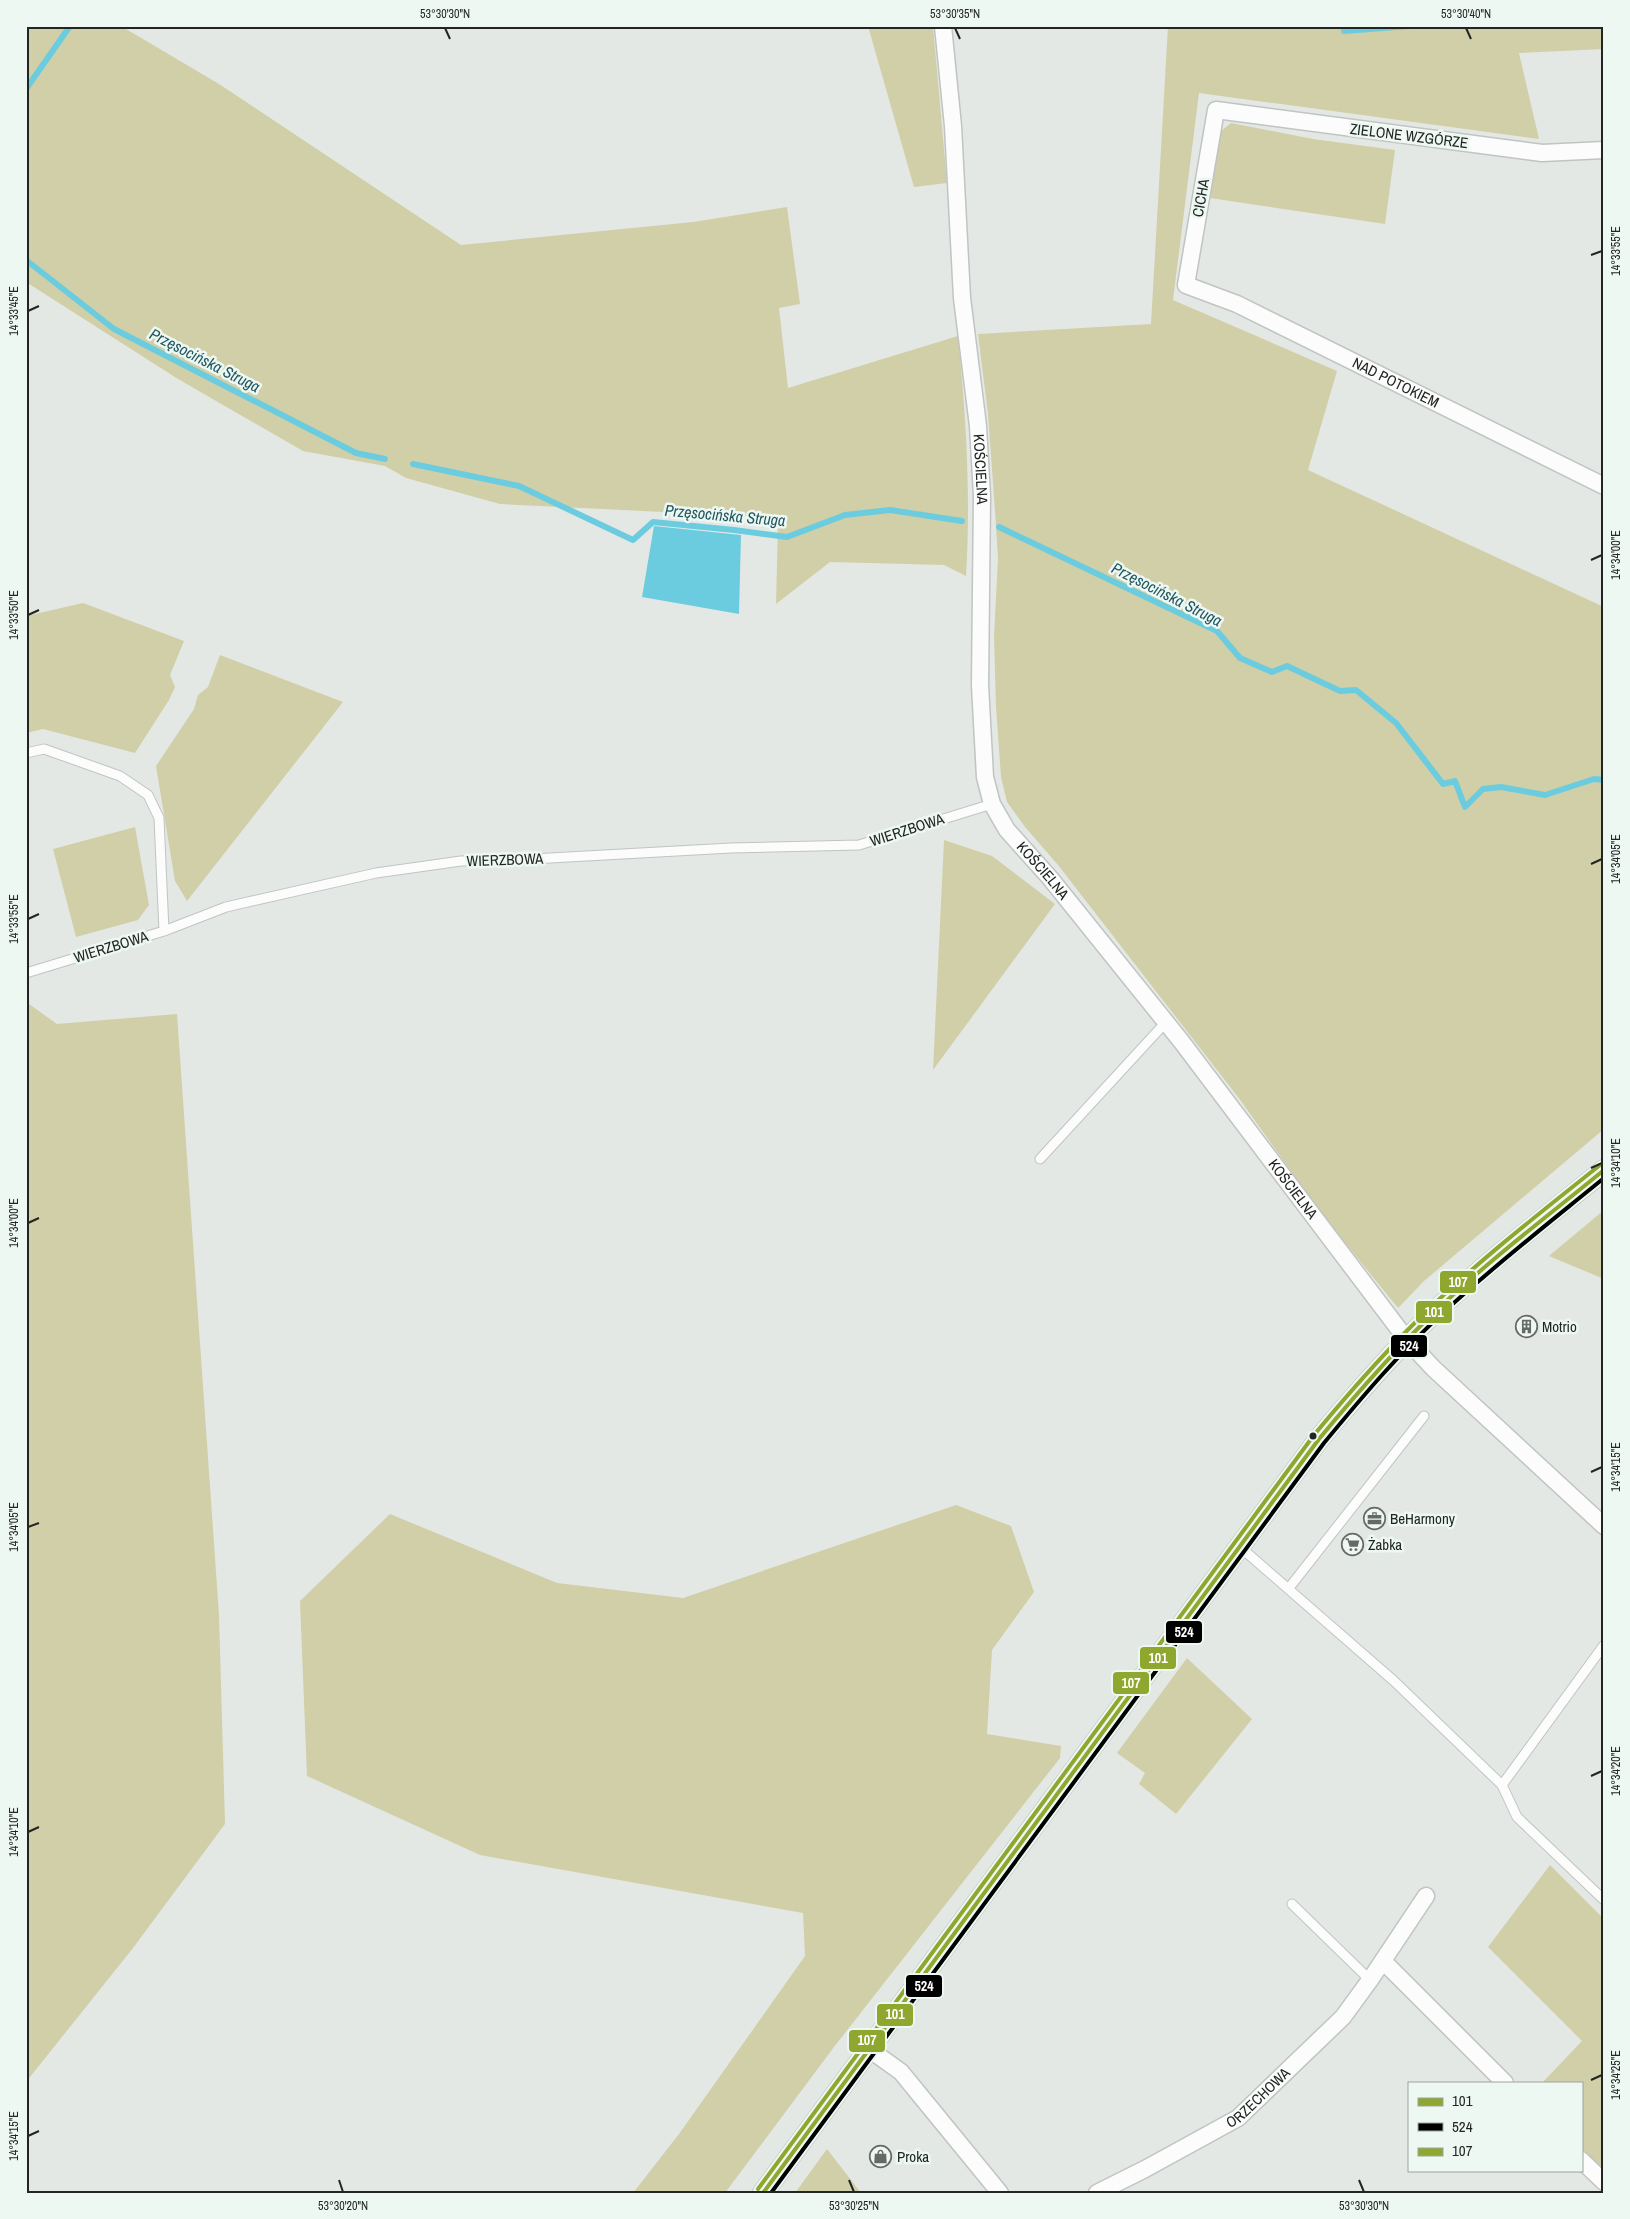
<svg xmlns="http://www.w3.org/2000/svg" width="1630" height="2219" viewBox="0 0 1630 2219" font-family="'Archivo Narrow',sans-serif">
  <rect width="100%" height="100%" fill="#e3e8e5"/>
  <!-- green -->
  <path fill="#d1cfa7" d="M26,26H121L219,84L461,245L693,222L787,207L800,304L779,308L788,388L958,336C966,416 971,496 966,576L944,565L830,562L776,604L778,523L745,516L500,504L406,478L385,466L303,451L178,379L26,282Z
    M868,26H933L947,183L914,187Z
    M1168,26H1604V49L1519,53L1539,139L1199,93L1173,300L1337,371L1308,470L1604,607V1129L1424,1281L1398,1308L1321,1213L1238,1097L1058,865L1025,827L1007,802L1001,777L996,707L994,637L998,558L995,511L988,414L978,334L1151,324Z
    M1231,123L1313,139L1395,150L1385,224L1210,198L1216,135Z
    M83,603L184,641L170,675L175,687L169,700L135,753L43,729L26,733V616Z
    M220,655L343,702L187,901L175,881L156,766L194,709L198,695L208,687Z
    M135,827L149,905L138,920L76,937L53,849Z
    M944,840L992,856L1055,904L933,1070Z
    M26,1004H29L57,1024L177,1014L219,1615L225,1824L133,1948L26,2082Z
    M1604,1210V1279L1549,1256Z
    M956,1505L1011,1526L1034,1592L992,1650L987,1734L1061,1746L1060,1758L834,2047L725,2193H633L679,2134L805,1956L803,1913L480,1855L307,1776L300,1601L390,1514L557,1583L683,1598Z
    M1187,1658L1252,1719L1176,1814L1139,1784L1145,1773L1117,1753Z
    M1550,1865L1604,1919V2180L1581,2170V2083H1542L1582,2041L1488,1947Z
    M827,2149L861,2193H795Z"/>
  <!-- water -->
  <path fill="#6cccdf" d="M654,526L741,535L739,614L642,597Z"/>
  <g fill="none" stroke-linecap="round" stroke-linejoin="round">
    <!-- stream -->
    <path stroke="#6cccdf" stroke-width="6" d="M1344,31L1409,26
      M26,89L70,26
      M26,260L114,329L356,453L385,459
      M413,464L519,486L633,540L653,522L734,530L787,537L845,515L890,510L962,521
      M999,527L1217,631L1240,658L1272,672L1287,666L1340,691L1356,690L1396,723L1443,784L1455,781L1465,807L1483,789L1501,787L1545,795L1594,779L1604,780"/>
    <defs>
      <path id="service" d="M26,753L44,749L120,776L148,795L159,818L164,931
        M26,973L164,931L226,907L376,873L461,861L532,859L731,848L859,845L992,804
        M1040,1159L1166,1022
        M1239,1546L1394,1681L1502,1785L1517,1817L1604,1900
        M1289,1588L1424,1416
        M1502,1785L1604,1645
        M1292,1904L1370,1980"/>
      <g id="minor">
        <path id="s1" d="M943,26L953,126L962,298L978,426L982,496L980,685L985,777L992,804L1007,830L1050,878L1181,1041L1407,1340L1433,1368L1604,1526"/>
        <path id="s2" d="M1604,150L1542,153L1216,110L1186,285L1237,304L1604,486"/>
        <path d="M1383,1961L1505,2083"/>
        <path d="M869,2049L901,2072L1000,2193"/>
        <path d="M1581,2160L1604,2182"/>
        <path id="s3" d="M1097,2193L1145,2169L1238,2118L1343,2017L1370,1980L1426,1896"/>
      </g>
      <path id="tertiary" d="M763,2193L1319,1439C1357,1393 1396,1348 1440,1307C1492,1258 1549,1215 1604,1170"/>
    </defs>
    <!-- service casing -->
    <use href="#service" stroke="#c0c4c2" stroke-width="11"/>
    <!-- minor casing -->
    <use href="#minor" stroke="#c0c4c2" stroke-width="19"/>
    <!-- tertiary casing -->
    <use href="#tertiary" stroke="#c0c4c2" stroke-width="22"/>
    <!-- service -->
    <use href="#service" stroke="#fbfcfb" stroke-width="9"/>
    <!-- minor -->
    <use href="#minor" stroke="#fbfcfb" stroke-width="16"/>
    <!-- tertiary -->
    <use href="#tertiary" stroke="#fbfcfb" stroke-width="20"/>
    <defs>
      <path id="bus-1" d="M763,2193L1319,1439C1357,1393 1396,1348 1440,1307C1492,1258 1549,1215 1604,1170"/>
      <path id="bus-2" d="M771,2193L1324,1443C1362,1397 1401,1351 1445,1311C1496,1264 1550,1222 1604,1178"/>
      <path id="bus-3" d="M758,2189L1314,1435C1352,1389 1391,1345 1434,1304C1487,1254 1544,1210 1600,1165"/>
    </defs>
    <!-- bus-1 casing -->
    <use href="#bus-1" stroke="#eef8f2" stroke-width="8"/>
    <!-- bus-2 casing -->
    <use href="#bus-2" stroke="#eef8f2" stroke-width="8"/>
    <!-- bus-3 casing -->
    <use href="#bus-3" stroke="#eef8f2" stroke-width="8"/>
    <!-- bus-1 -->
    <use href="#bus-1" stroke="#8fa62f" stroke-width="4"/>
    <!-- bus-2 -->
    <use href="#bus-2" stroke="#000" stroke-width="4"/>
    <!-- bus-3 -->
    <use href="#bus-3" stroke="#8fa62f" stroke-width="4"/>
  </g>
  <!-- ticks -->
  <path fill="none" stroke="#222623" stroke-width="2" d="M445,28L450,39M955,28L960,39M1466,28L1471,39M1591,255L1602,251M28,311L39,306M1591,560L1602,555M28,615L39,610M1591,864L1602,859M28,919L39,914M1591,1168L1602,1163M28,1223L39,1218M1591,1472L1602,1467M28,1527L39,1523M1591,1776L1602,1771M28,1832L39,1827M1591,2080L1602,2075M28,2136L39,2131M339,2180L343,2192M849,2180L854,2192M1359,2180L1364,2192"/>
  <!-- icons -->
  <defs>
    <symbol id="building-ring" viewBox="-11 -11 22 22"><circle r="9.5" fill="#eef8f2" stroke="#666a67" stroke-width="1.5"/><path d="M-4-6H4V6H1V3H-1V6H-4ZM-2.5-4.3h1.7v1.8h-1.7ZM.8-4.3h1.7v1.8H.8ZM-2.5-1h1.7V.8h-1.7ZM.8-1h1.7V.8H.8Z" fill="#666a67"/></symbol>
    <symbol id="office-ring" viewBox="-11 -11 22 22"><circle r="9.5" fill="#eef8f2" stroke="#666a67" stroke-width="1.5"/><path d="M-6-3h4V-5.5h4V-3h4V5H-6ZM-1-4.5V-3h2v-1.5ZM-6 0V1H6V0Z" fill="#666a67"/></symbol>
    <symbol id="supermarket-ring" viewBox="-11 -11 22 22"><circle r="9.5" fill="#eef8f2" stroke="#666a67" stroke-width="1.5"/><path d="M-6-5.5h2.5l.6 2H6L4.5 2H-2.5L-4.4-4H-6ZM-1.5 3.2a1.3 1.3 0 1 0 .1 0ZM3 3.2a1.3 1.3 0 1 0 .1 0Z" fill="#666a67"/></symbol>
    <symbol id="shop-ring" viewBox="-11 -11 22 22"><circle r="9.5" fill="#eef8f2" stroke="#666a67" stroke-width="1.5"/><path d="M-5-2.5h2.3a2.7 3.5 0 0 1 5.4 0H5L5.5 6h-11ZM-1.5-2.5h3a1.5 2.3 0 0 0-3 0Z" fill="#666a67"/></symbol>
  </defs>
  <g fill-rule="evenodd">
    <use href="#building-ring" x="1514" y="1314" width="25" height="25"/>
    <use href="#office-ring" x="1362" y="1506" width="25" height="25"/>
    <use href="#supermarket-ring" x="1340" y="1532" width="25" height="25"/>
    <use href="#shop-ring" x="868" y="2144" width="25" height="25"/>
  </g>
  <!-- markers -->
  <circle fill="#222623" stroke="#eef8f2" stroke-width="2" cx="1313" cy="1436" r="4.5"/>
  <g text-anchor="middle" stroke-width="5" stroke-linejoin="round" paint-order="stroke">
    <!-- street labels -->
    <g font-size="15" fill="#222623" stroke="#eef8f2">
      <text transform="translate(1409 136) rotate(7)" y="5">ZIELONE WZGÓRZE</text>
      <text transform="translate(1201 198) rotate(-80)" y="5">CICHA</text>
      <text dy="5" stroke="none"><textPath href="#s2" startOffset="800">NAD POTOKIEM</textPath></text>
      <text dy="5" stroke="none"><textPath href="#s1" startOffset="445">KOŚCIELNA</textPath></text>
      <text transform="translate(907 830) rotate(-18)" y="5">WIERZBOWA</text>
      <text transform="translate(505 860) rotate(-2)" y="5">WIERZBOWA</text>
      <text dy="5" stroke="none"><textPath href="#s1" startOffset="865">KOŚCIELNA</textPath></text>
      <text transform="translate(111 947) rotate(-17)" y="5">WIERZBOWA</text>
      <text dy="5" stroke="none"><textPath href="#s1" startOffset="1270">KOŚCIELNA</textPath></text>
      <text dy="5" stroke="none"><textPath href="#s3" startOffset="188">ORZECHOWA</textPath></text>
    </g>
    <!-- poi labels -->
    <g font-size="15" fill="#222623" stroke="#eef8f2" text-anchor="start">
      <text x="1542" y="1332">Motrio</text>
      <text x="1390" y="1524">BeHarmony</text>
      <text x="1368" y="1550">Żabka</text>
      <text x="897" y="2162">Proka</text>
    </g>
    <!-- water labels -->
    <g font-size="16" font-style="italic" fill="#215763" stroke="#eef8f2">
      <text transform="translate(205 360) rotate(27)" y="6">Przęsocińska Struga</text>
      <text transform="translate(725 515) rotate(5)" y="6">Przęsocińska Struga</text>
      <text transform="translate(1167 594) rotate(27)" y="6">Przęsocińska Struga</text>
    </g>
  </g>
  <g stroke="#eef8f2" stroke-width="2">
    <rect x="1439" y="1270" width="38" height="24" rx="5" fill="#8fa62f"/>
    <rect x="1415" y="1300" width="38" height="24" rx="5" fill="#8fa62f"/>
    <rect x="1390" y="1334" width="38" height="24" rx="5" fill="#000"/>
    <rect x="1165" y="1620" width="38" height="24" rx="5" fill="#000"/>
    <rect x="1139" y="1646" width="38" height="24" rx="5" fill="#8fa62f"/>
    <rect x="1112" y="1671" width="38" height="24" rx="5" fill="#8fa62f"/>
    <rect x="905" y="1974" width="38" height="24" rx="5" fill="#000"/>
    <rect x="876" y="2003" width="38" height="24" rx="5" fill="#8fa62f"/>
    <rect x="848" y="2029" width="38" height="24" rx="5" fill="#8fa62f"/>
  </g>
  <g font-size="14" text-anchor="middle" font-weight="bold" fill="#fff">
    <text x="1458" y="1287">107</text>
    <text x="1434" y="1317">101</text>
    <text x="1409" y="1351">524</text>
    <text x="1184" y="1637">524</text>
    <text x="1158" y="1663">101</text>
    <text x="1131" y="1688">107</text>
    <text x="924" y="1991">524</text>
    <text x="895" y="2019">101</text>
    <text x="867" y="2045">107</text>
  </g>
  <!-- border -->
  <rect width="1630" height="2219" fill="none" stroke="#eef8f2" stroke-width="55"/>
  <!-- legend -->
  <rect x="1408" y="2082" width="175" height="90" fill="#eef8f2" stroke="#9ca49f"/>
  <rect x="1418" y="2098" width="25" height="8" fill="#8fa62f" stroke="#9ca49f"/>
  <text x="1452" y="2106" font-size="15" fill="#222623">101</text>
  <rect x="1418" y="2123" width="25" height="8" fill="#000000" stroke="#9ca49f"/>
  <text x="1452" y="2132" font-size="15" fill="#222623">524</text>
  <rect x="1418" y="2148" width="25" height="8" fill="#8fa62f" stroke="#9ca49f"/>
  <text x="1452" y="2156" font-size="15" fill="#222623">107</text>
  <rect x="28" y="28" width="1574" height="2164" fill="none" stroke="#222623" stroke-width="2"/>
  <g font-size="12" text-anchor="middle" fill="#222623">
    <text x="445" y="18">53°30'30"N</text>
    <text x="955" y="18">53°30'35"N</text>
    <text x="1466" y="18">53°30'40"N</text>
    <text transform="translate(1616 251) rotate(-90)" y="4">14°33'55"E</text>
    <text transform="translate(14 311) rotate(-90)" y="4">14°33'45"E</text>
    <text transform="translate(1616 555) rotate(-90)" y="4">14°34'00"E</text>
    <text transform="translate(14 615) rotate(-90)" y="4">14°33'50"E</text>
    <text transform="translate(1616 859) rotate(-90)" y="4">14°34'05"E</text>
    <text transform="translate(14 919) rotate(-90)" y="4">14°33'55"E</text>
    <text transform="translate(1616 1163) rotate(-90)" y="4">14°34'10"E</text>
    <text transform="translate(14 1223) rotate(-90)" y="4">14°34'00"E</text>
    <text transform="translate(1616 1467) rotate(-90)" y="4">14°34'15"E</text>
    <text transform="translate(14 1527) rotate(-90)" y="4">14°34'05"E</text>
    <text transform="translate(1616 1771) rotate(-90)" y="4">14°34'20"E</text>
    <text transform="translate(14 1832) rotate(-90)" y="4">14°34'10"E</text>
    <text transform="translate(1616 2075) rotate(-90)" y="4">14°34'25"E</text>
    <text transform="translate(14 2136) rotate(-90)" y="4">14°34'15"E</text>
    <text x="343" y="2210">53°30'20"N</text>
    <text x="854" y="2210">53°30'25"N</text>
    <text x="1364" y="2210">53°30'30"N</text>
  </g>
</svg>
